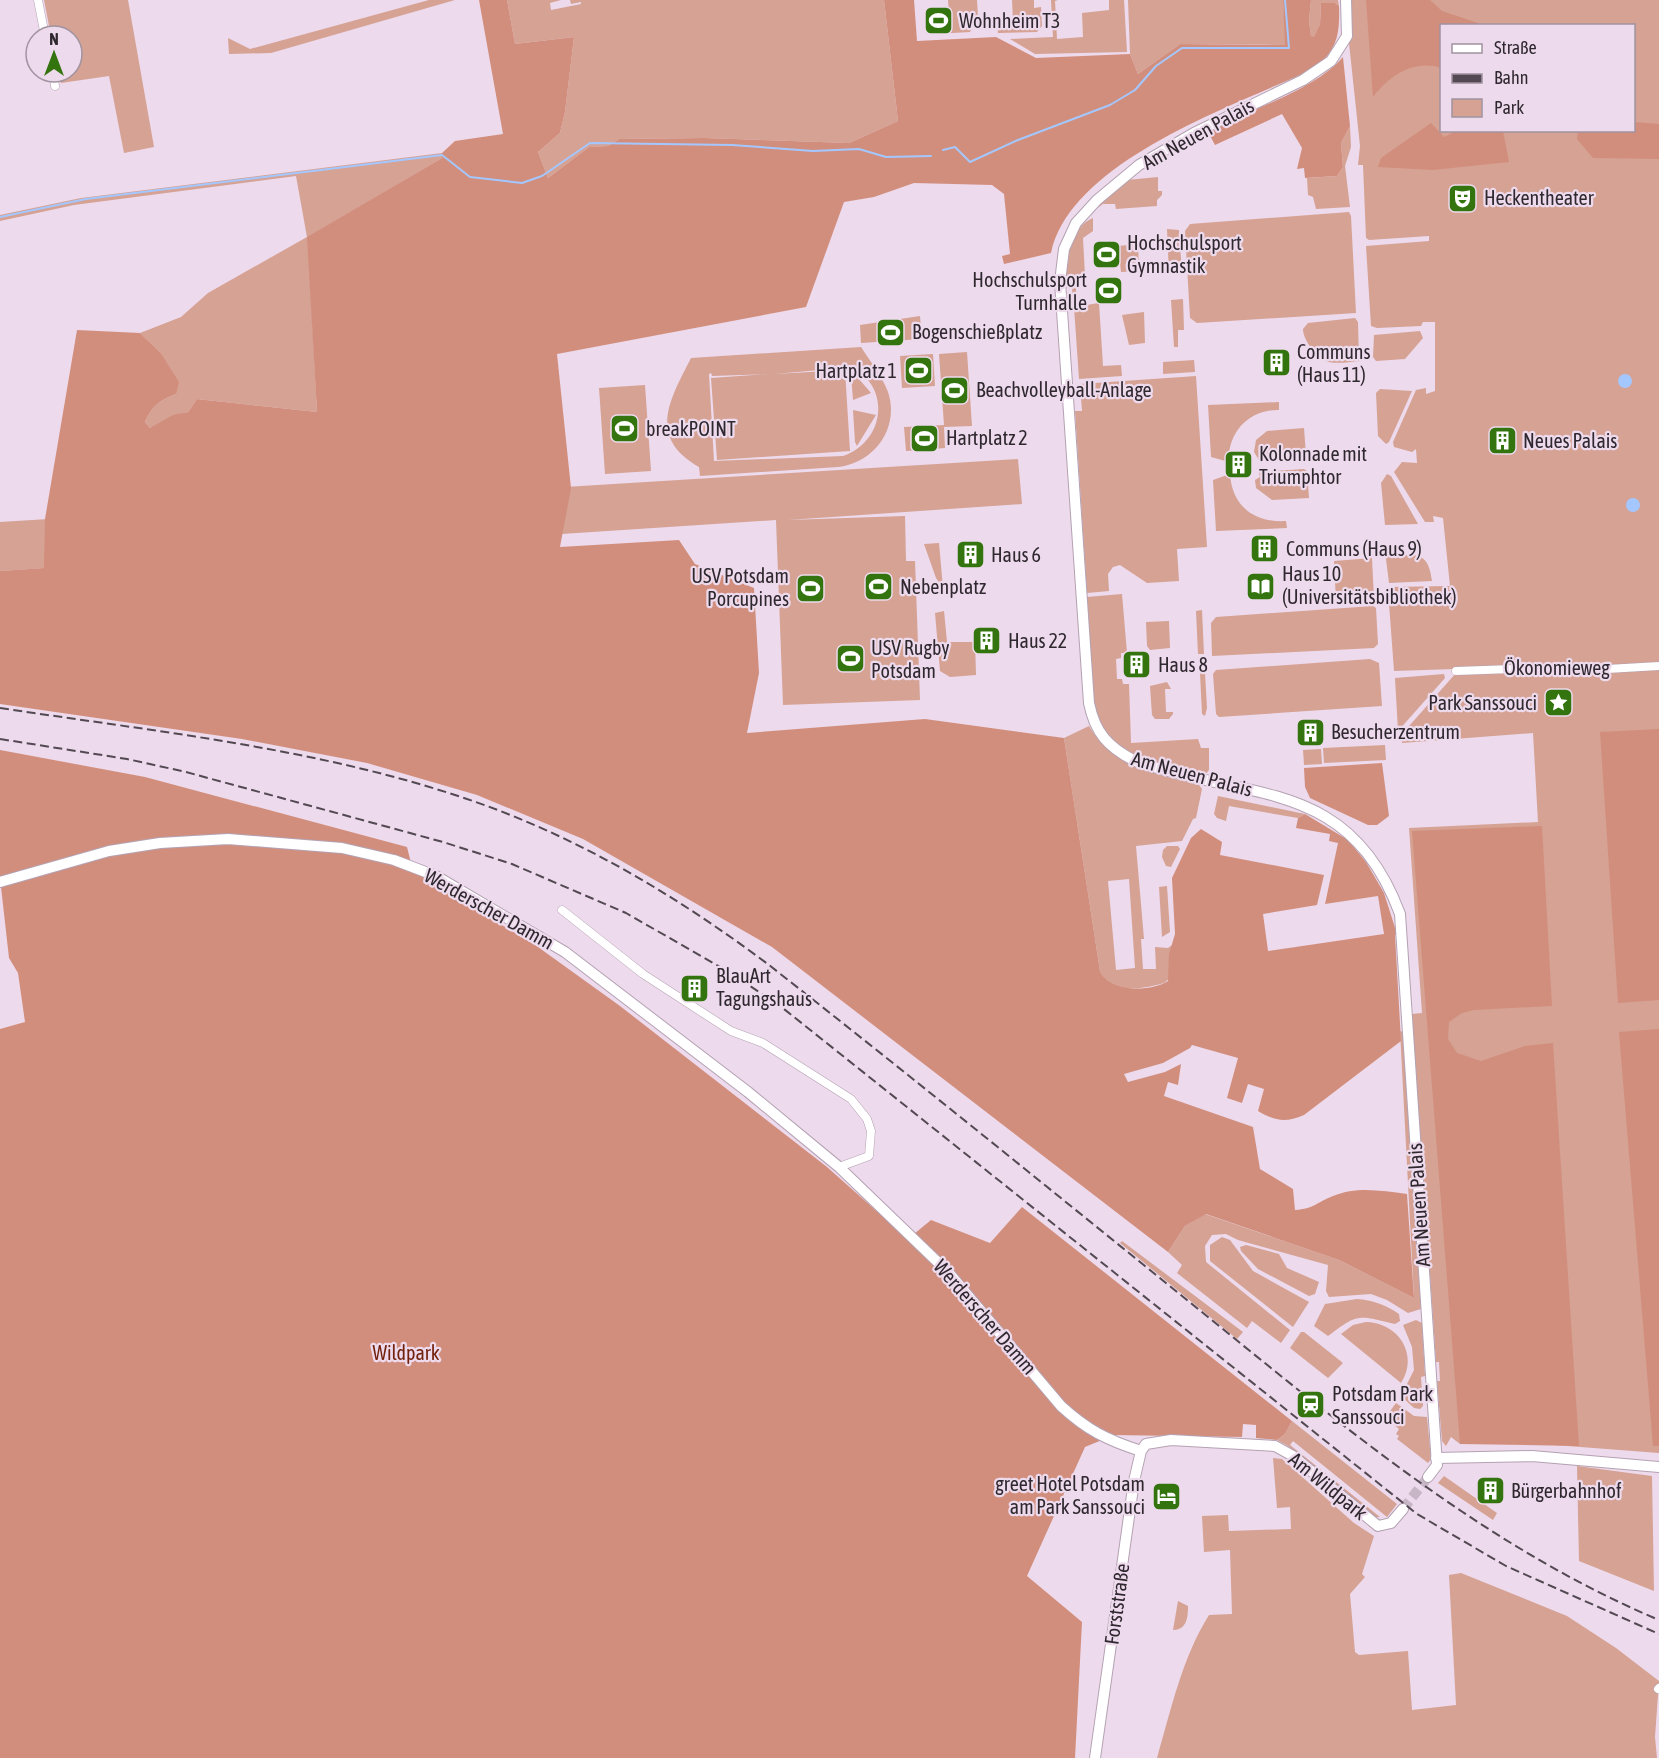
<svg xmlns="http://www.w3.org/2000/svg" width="1659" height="1758" viewBox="0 0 1659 1758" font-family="'Asap Condensed',sans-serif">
  <rect width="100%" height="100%" fill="#eddaec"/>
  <!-- green -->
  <path fill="#d5a294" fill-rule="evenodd" d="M44,0H128L154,147L124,153L109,76L61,83L58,72H72V36H51Z
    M429,0H455L271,53L229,54L228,38L250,49Z
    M507,0H561L550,3L551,10L581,4V2L571,4L570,0H884L898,121L849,143L704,138L619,139L608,146L589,147L548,178L538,152L560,133L565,112L574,37L515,44Z
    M948,0H977L978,17L970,32L934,34L933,27L950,26Z
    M1012,0H1034V8L1041,7L1042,26L1037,32L998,33L997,22L1013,21Z
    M1051,0H1058L1055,1L1057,39L1083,37L1082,13L1109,10V0H1124L1127,52L1035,54L1010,39L1053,37Z
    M1128,0H1283L1286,45L1180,44L1138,74L1130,54Z
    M1311,0H1338L1339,6L1335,3H1321L1320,24L1314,38L1311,36L1309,21Z
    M1350,0H1659V1453L1528,1443L1460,1444L1451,1437L1446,1446L1442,1441L1437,1381H1440L1439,1362H1436L1412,1014L1422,1013L1409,828L1538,822L1533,733L1402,743V734L1456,673L1455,669L1394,671L1388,590L1391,587L1450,586L1443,518L1433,516L1434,522H1425L1394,472L1402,462L1417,463L1416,449L1412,452L1394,447L1393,442L1416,390L1426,388V394L1435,391V322H1423L1421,326L1377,328L1371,326L1366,246L1429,241V236L1369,240L1366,238L1363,165H1358L1360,146L1349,43ZM1442,26H1634V130H1442Z
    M1350,126L1351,147L1345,166L1350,207L1316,209L1313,197L1308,195L1307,178L1337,176L1343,167L1341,143Z
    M442,153V158L308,237L317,412L197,399L188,412C171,415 165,425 150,428L145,422C152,406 160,400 176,394L160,352L140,333L181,317L208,293L307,237L296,176L74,205L0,221V215L81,198Z
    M1158,177V191H1162V195L1157,200V206L1116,209L1115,204H1103L1096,209L1127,180Z
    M1349,212L1351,216L1356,313L1197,323L1190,318L1185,231L1190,224Z
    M1093,218V231L1083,238L1085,276L1075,277L1077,301L1073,302L1072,287L1065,288C1064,266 1070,227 1093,218Z
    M1167,229L1179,230L1182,273L1169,274Z
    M1138,244L1139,271L1121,272L1118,246Z
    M1183,299L1184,330H1178V347H1174L1171,300Z
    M1099,303L1103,366L1121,365L1122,376L1079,379L1074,307Z
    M1144,312L1145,343L1129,345L1122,315Z
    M920,316L922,339L861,343L860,325Z
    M1355,318L1358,322L1359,361C1350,362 1338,364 1329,362C1318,359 1303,341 1303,329L1308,323Z
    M1420,331L1423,338L1405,359L1376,361L1373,357L1374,335Z
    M861,347C870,361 882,376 888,392C900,428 874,463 838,467L700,476L699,467C646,437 671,398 691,358ZM843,365C892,378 888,441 843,456L714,461L709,374L711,373L712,376L768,374L711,378L717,460L850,451L845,370L774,374L843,368Z
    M967,352L972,426L944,427L945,448L906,451L904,427L944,425L939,354Z
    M933,354L935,386L902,388L900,356Z
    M1194,360L1195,372L1163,374V362Z
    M852,371L871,393L853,400L851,374Z
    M1196,376L1207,547L1177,549L1179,581L1147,583L1120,565L1113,567L1108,574L1109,591L1087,593L1075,411H1082L1080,384Z
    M645,385L651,471L605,474L599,388Z
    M1380,389L1412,391L1389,442L1386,444L1378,436L1376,393Z
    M1279,402V410C1249,409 1227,433 1229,462L1211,457L1208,405Z
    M853,410L876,415L857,446L855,442Z
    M1304,428L1306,455L1304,457L1259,460L1254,452L1256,440L1267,431Z
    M1018,459L1022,504L788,520L905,516L906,561H915L920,700L783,705L776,520L0,571V522Z
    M1304,469L1307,471L1309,498L1272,500L1256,488L1255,480L1260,477L1259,472Z
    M1230,474C1232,506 1254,523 1286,521L1287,528L1216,531L1213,480Z
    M1387,474L1391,476L1418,524L1385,525L1381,483Z
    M939,543L943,588L936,578L924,544Z
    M1388,556C1415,555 1428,549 1432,581L1389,583L1386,559Z
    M1372,558L1374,599L1336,602L1334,561Z
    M1122,594L1127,653H1121V658L1116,659L1117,679H1122L1123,684H1129L1131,743L1198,739L1201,748H1209V770L1204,776L1135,756L1116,745L1104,731L1093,702L1087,597Z
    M1373,606L1376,608L1378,644L1374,648L1212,656L1211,623L1216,617Z
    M1202,610L1204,654H1198L1196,611Z
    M944,611L947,642H975L976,675L950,677L940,671L935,613Z
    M1169,621L1170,648L1150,650L1147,646L1146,622Z
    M1370,659L1379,663L1382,706L1219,717L1216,714L1213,674L1216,670Z
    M1200,673H1205L1207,708L1205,716L1202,714Z
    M1444,674L1445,678L1398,731L1395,678Z
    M1167,682L1171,689H1165L1166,712H1173V714L1169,719H1155L1152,715L1150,686Z
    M1089,726C1113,767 1156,774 1199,785L1202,789L1196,818L1193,819L1182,841L1136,846L1144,939H1141L1143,969H1156L1155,947L1168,948L1172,945L1169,979L1164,983C1144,989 1110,995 1100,971L1064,738ZM1129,879L1135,968L1116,970L1108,881Z
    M1385,745L1386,760L1324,763L1323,748Z
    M1321,749L1322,764L1304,765L1303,750Z
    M1218,796L1305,814L1298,818L1229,806L1226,821L1217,818L1214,814Z
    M1167,846H1178L1180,849L1171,867L1166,866L1162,857L1163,850Z
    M1167,886L1170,932L1162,937L1159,887Z
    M1400,1031L1403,1032L1421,1309L1408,1313L1387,1300L1371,1294L1329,1297L1326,1291L1328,1265L1238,1240L1226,1234L1212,1235L1205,1246L1206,1262L1290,1330L1281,1343L1252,1321L1247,1328L1177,1273L1182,1265L1168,1252L1185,1226L1205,1214L1339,1260L1414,1298Z
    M1222,1237L1230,1240L1253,1271L1309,1302L1293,1327L1210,1261V1245Z
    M1122,1241L1243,1332L1237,1339L1120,1243Z
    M1246,1245L1279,1254L1287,1268L1319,1282L1315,1294L1309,1296L1258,1269L1241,1251L1240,1247Z
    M1357,1299C1372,1300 1386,1305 1399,1314L1400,1321L1395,1324C1358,1315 1358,1313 1328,1336L1314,1326L1325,1304Z
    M1416,1320L1422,1323L1425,1376L1421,1377L1423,1406L1420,1409L1414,1408L1401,1396L1414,1370L1412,1347L1403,1325Z
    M1366,1322C1399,1323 1419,1355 1401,1383L1341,1334L1353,1325Z
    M1301,1332H1304L1343,1363L1328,1378L1290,1348Z
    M1396,1403L1414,1416L1427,1417L1431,1459L1428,1463L1397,1439L1399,1436L1396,1434L1399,1429L1385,1418Z
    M1292,1421L1397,1504L1387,1517L1293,1441L1290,1445L1380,1517H1375L1288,1446L1277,1440L1285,1434Z
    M1273,1458L1282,1459L1354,1523L1374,1536L1362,1574L1365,1577L1350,1594L1355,1652L1359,1655L1408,1651L1412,1710L1456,1705L1449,1575L1461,1573L1567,1616L1616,1648L1659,1681L1655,1737L1657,1758H1157C1171,1710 1182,1658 1209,1615L1232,1614L1230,1550L1204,1552L1202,1516L1228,1515L1229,1531L1291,1529L1290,1507L1277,1508Z
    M1577,1466L1652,1476L1654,1591L1579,1561Z
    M1444,1476L1497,1513L1493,1520L1438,1483Z
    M1178,1601L1188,1606C1188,1617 1187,1630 1173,1630Z"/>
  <!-- forest -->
  <path fill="#d28e7c" d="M479,0H507L515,44L574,37L565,112L560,133L538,152L548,178L589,147L608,146L619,139L704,138L849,143L898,121L884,0H914L917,41L996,37L1036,58L1130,54L1138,74L1180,44L1285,45L1283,0H1311L1309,21L1311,36L1314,37L1320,24L1321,3H1335L1339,6C1340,35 1337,51 1313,69C1235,106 1071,160 1051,253L1004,264L1002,256L1010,254L1004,194L992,185L914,183L874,197L844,202L806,307L557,354L571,488L560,547L679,540L695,564L754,588L759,673L747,733L925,719L1064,738L1100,971C1109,993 1151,992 1168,981L1169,954L1175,934L1172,878L1191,838L1201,829L1222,842L1220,855L1324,875L1317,905L1263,914L1268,951L1384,934L1378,896L1325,904L1338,843L1329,841L1330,834L1296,828L1298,818L1305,814L1348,840L1366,862L1384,893L1397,934L1395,935L1401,1041L1304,1115C1285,1123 1275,1121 1258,1111L1264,1089L1248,1084L1242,1103L1227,1098L1238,1058L1192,1045L1190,1048L1163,1063L1124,1074L1128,1082L1165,1072L1181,1064L1178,1085L1168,1082L1164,1096L1253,1127L1260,1169L1293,1189L1295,1210C1314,1209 1317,1202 1333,1196C1358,1186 1381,1191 1407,1194L1414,1298L1339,1260L1206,1214L1185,1226L1168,1252L772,947L583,839L477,795L367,763L242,739L0,704V571L44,568L45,519L77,330L140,333L160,352L179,382L176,394C160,400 152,406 145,422L150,428L173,415L188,412L197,399L317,412L307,237L442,158V153L455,141L503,134Z
    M1366,0H1430L1442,11L1484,25L1442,26L1441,68C1414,59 1389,76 1373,97Z
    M1343,57L1350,126L1341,143L1343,167L1337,176L1305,178L1304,168L1297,169L1302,148L1282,114L1215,145L1207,130C1247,112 1316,89 1343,57Z
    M1634,122L1659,124V159L1593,158L1577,139L1578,131L1634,130Z
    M1431,123L1444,137L1456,131H1503L1509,162L1433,170L1378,167L1381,158Z
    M1659,729V1000L1618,1003L1600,732Z
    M0,750L145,777L407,847L413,871L538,947L620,1006L827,1167L908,1239L931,1220L990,1243L1022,1207L1292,1421L1285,1434L1277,1440L1256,1438V1425L1243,1424L1242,1437L1114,1435L1085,1447L1027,1576L1082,1622L1075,1758H0V1029L25,1022L18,973L9,958L0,878Z
    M1382,763L1389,816L1377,825H1368L1310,798L1305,787L1304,768Z
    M1542,826L1552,1006L1474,1010L1462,1013L1449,1022L1448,1039L1457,1053L1481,1061L1525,1046L1553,1043L1579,1446L1460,1444L1412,831Z
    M1659,1029V1446H1653L1619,1032Z"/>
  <!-- water -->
  <path fill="#a4c7ff" d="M1618 381a7 7 0 1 1 14 0a7 7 0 1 1-14 0Z
    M1626 505a7 7 0 1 1 14 0a7 7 0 1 1-14 0Z"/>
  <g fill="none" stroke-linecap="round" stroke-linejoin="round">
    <!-- stream -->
    <path stroke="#a4c7ff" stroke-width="2" d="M943,150L955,147L970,162L1018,140L1110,105L1135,90L1156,66L1182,48H1289L1285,0
      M0,217L86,199L442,155L470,177L522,183L542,176L590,143L732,145L813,151L859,149L886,157L931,156"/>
    <!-- secondary-tunnel -->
    <path stroke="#c7b6c6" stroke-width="10" stroke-dasharray="10 5" stroke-linecap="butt" d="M1403,1509L1428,1477"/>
    <defs>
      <path id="street" d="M38,0L45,36
        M53,72L55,86
        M1456,671L1537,668L1590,670L1659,666
        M562,910L643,974L731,1031L763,1043L851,1099L867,1119L871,1131L869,1156L839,1167
        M1658,1689L1659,1688"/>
      <path id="secondary" d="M1346,0L1347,36L1331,61L1303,80L1194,133L1139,165L1097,200L1076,223L1064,249L1060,282L1089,703C1095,733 1108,747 1135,761C1249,801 1349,777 1400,914L1437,1465L1428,1477
        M0,882L109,851L160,843L228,839L342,848L394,860L436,876L565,952L748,1092L839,1167L948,1272L1061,1406C1087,1430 1107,1440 1141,1451
        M1436,1458L1532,1456L1659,1467
        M1095,1758L1134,1481L1141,1451L1146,1444L1171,1440L1275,1446L1293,1456L1378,1526L1391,1523L1403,1509"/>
    </defs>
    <!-- street casing -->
    <use href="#street" stroke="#b4a2b3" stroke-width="9"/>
    <!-- secondary casing -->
    <use href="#secondary" stroke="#b4a2b3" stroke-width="12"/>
    <!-- street -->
    <use href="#street" stroke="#fff" stroke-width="8"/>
    <!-- secondary -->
    <use href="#secondary" stroke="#fff" stroke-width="10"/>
    <!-- rail -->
    <path stroke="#534952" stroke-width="2" stroke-dasharray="9 4.5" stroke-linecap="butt" d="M0,708C152,731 308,747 455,795C570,832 673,893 769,965C917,1081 1062,1199 1208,1317C1350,1432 1489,1548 1659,1620
      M0,739L127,759L186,772L443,842L512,864L626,913L734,975L784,1009L1417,1514L1506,1566L1659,1634"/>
  </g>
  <!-- icons -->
  <defs>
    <symbol id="stadium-square" viewBox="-11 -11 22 22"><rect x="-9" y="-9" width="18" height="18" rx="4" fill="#34740f" stroke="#eddaec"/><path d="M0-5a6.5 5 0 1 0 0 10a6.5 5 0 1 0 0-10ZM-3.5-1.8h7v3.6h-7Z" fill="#fff"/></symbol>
    <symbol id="theatre-square" viewBox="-11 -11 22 22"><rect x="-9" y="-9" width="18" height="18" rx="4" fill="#34740f" stroke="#eddaec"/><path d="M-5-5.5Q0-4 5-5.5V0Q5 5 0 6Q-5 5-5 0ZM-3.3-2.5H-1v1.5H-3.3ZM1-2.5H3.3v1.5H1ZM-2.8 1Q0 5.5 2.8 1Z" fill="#fff"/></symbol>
    <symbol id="building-square" viewBox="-11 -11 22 22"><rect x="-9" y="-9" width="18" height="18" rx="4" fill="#34740f" stroke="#eddaec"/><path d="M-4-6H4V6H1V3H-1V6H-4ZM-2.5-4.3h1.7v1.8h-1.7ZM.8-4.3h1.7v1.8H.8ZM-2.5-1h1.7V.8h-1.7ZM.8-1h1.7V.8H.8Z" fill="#fff"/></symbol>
    <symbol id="library-square" viewBox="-11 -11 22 22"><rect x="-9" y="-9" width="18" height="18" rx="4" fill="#34740f" stroke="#eddaec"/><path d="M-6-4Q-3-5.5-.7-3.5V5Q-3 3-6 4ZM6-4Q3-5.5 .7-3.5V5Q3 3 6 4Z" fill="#fff"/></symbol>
    <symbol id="sight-square" viewBox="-11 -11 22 22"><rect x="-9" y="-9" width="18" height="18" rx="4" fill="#34740f" stroke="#eddaec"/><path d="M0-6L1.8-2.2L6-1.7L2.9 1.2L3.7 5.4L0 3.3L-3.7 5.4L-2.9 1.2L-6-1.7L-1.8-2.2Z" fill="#fff"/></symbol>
    <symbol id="station-square" viewBox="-11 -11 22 22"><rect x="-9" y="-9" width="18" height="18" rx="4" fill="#34740f" stroke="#eddaec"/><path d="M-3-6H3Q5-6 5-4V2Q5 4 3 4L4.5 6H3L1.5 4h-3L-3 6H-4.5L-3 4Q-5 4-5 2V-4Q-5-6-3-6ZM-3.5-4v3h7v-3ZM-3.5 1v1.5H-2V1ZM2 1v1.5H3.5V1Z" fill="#fff"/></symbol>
    <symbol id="hotel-square" viewBox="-11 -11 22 22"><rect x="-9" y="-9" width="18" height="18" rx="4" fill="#34740f" stroke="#eddaec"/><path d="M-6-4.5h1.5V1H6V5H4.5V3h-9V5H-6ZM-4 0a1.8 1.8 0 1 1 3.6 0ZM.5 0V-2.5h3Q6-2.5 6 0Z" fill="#fff"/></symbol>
  </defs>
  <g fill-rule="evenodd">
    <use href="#stadium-square" x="922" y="4" width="33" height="33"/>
    <use href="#theatre-square" x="1446" y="182" width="33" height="33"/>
    <use href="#stadium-square" x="1090" y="238" width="33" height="33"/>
    <use href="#stadium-square" x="1092" y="274" width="33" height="33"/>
    <use href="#stadium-square" x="874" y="316" width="33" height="33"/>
    <use href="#building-square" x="1260" y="346" width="33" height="33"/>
    <use href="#stadium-square" x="902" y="354" width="33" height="33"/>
    <use href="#stadium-square" x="938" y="374" width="33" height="33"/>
    <use href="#stadium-square" x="608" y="412" width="33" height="33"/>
    <use href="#stadium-square" x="908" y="422" width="33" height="33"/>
    <use href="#building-square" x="1486" y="424" width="33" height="33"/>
    <use href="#building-square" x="1222" y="448" width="33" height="33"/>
    <use href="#building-square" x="1248" y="532" width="33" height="33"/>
    <use href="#building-square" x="954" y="538" width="33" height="33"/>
    <use href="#library-square" x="1244" y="570" width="33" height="33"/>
    <use href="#stadium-square" x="862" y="570" width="33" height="33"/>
    <use href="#stadium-square" x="794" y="572" width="33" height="33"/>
    <use href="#building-square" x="970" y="624" width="33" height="33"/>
    <use href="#stadium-square" x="834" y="642" width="33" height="33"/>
    <use href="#building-square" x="1120" y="648" width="33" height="33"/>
    <use href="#sight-square" x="1542" y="686" width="33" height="33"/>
    <use href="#building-square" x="1294" y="716" width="33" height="33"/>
    <use href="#building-square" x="678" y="972" width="33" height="33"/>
    <use href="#station-square" x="1294" y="1388" width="33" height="33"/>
    <use href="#building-square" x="1474" y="1474" width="33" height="33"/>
    <use href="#hotel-square" x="1150" y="1480" width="33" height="33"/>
  </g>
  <g text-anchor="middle" stroke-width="4.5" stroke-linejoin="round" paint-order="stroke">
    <!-- poi labels -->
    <g font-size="20" fill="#2f282f" stroke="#eddaec" text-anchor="start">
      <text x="959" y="28">Wohnheim T3</text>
      <text x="1484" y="205">Heckentheater</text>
      <text x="1127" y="250">Hochschulsport<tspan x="1127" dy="23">Gymnastik</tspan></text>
      <text x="1087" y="287" text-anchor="end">Hochschulsport<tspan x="1087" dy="23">Turnhalle</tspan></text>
      <text x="912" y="339">Bogenschießplatz</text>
      <text x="1297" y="359">Communs<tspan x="1297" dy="23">(Haus 11)</tspan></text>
      <text x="897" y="378" text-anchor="end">Hartplatz 1</text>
      <text x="976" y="397">Beachvolleyball-Anlage</text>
      <text x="646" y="436">breakPOINT</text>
      <text x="946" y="445">Hartplatz 2</text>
      <text x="1523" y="448">Neues Palais</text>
      <text x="1259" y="461">Kolonnade mit<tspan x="1259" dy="23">Triumphtor</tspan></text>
      <text x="1286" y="556">Communs (Haus 9)</text>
      <text x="991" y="562">Haus 6</text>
      <text x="1282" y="581">Haus 10<tspan x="1282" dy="23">(Universitätsbibliothek)</tspan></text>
      <text x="789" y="583" text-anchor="end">USV Potsdam<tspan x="789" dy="23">Porcupines</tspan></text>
      <text x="900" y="594">Nebenplatz</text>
      <text x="1008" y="648">Haus 22</text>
      <text x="871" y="655">USV Rugby<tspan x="871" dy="23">Potsdam</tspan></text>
      <text x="1158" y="672">Haus 8</text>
      <text x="1537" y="710" text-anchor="end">Park Sanssouci</text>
      <text x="1331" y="739">Besucherzentrum</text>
      <text x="716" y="983">BlauArt<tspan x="716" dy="23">Tagungshaus</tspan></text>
      <text x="1332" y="1401">Potsdam Park<tspan x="1332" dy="23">Sanssouci</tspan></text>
      <text x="1145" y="1491" text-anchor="end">greet Hotel Potsdam<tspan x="1145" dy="23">am Park Sanssouci</tspan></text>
      <text x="1511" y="1498">Bürgerbahnhof</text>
    </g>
    <!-- street labels -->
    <g font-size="20" fill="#2f282f" stroke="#eddaec">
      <text transform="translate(1198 134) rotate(-29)" y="7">Am Neuen Palais</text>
      <text x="1557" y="675">Ökonomieweg</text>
      <text transform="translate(1192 774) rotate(15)" y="7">Am Neuen Palais</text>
      <text transform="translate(489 909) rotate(29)" y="7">Werderscher Damm</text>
      <text transform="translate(1419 1205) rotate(-94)" y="7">Am Neuen Palais</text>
      <text transform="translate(985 1317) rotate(49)" y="7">Werderscher Damm</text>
      <text transform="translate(1328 1486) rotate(39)" y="7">Am Wildpark</text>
      <text transform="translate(1117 1604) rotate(-82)" y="7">Forststraße</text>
    </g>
    <!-- park labels -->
    <g font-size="20" fill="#72210c" stroke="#eddaec">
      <text x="406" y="1360">Wildpark</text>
    </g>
  </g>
  <!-- legend -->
  <rect x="1440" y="24" width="195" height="108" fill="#eddaec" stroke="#a193a0" stroke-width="1.5"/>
  <rect x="1452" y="44" width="30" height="9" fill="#ffffff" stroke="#a193a0" stroke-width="1.5"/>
  <text x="1494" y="54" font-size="18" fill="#2f282f">Straße</text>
  <rect x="1452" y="74" width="30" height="9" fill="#534952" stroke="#a193a0" stroke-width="1.5"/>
  <text x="1494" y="84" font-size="18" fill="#2f282f">Bahn</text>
  <rect x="1452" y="99" width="30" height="18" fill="#d5a294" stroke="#a193a0" stroke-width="1.5"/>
  <text x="1494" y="114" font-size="18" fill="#2f282f">Park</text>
  <!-- north arrow -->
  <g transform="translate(54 54)"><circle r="28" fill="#eddaec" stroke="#a193a0" stroke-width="1.5"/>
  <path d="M0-4.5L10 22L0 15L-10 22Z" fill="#34740f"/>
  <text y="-9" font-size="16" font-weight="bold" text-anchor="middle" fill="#2f282f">N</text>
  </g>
</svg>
